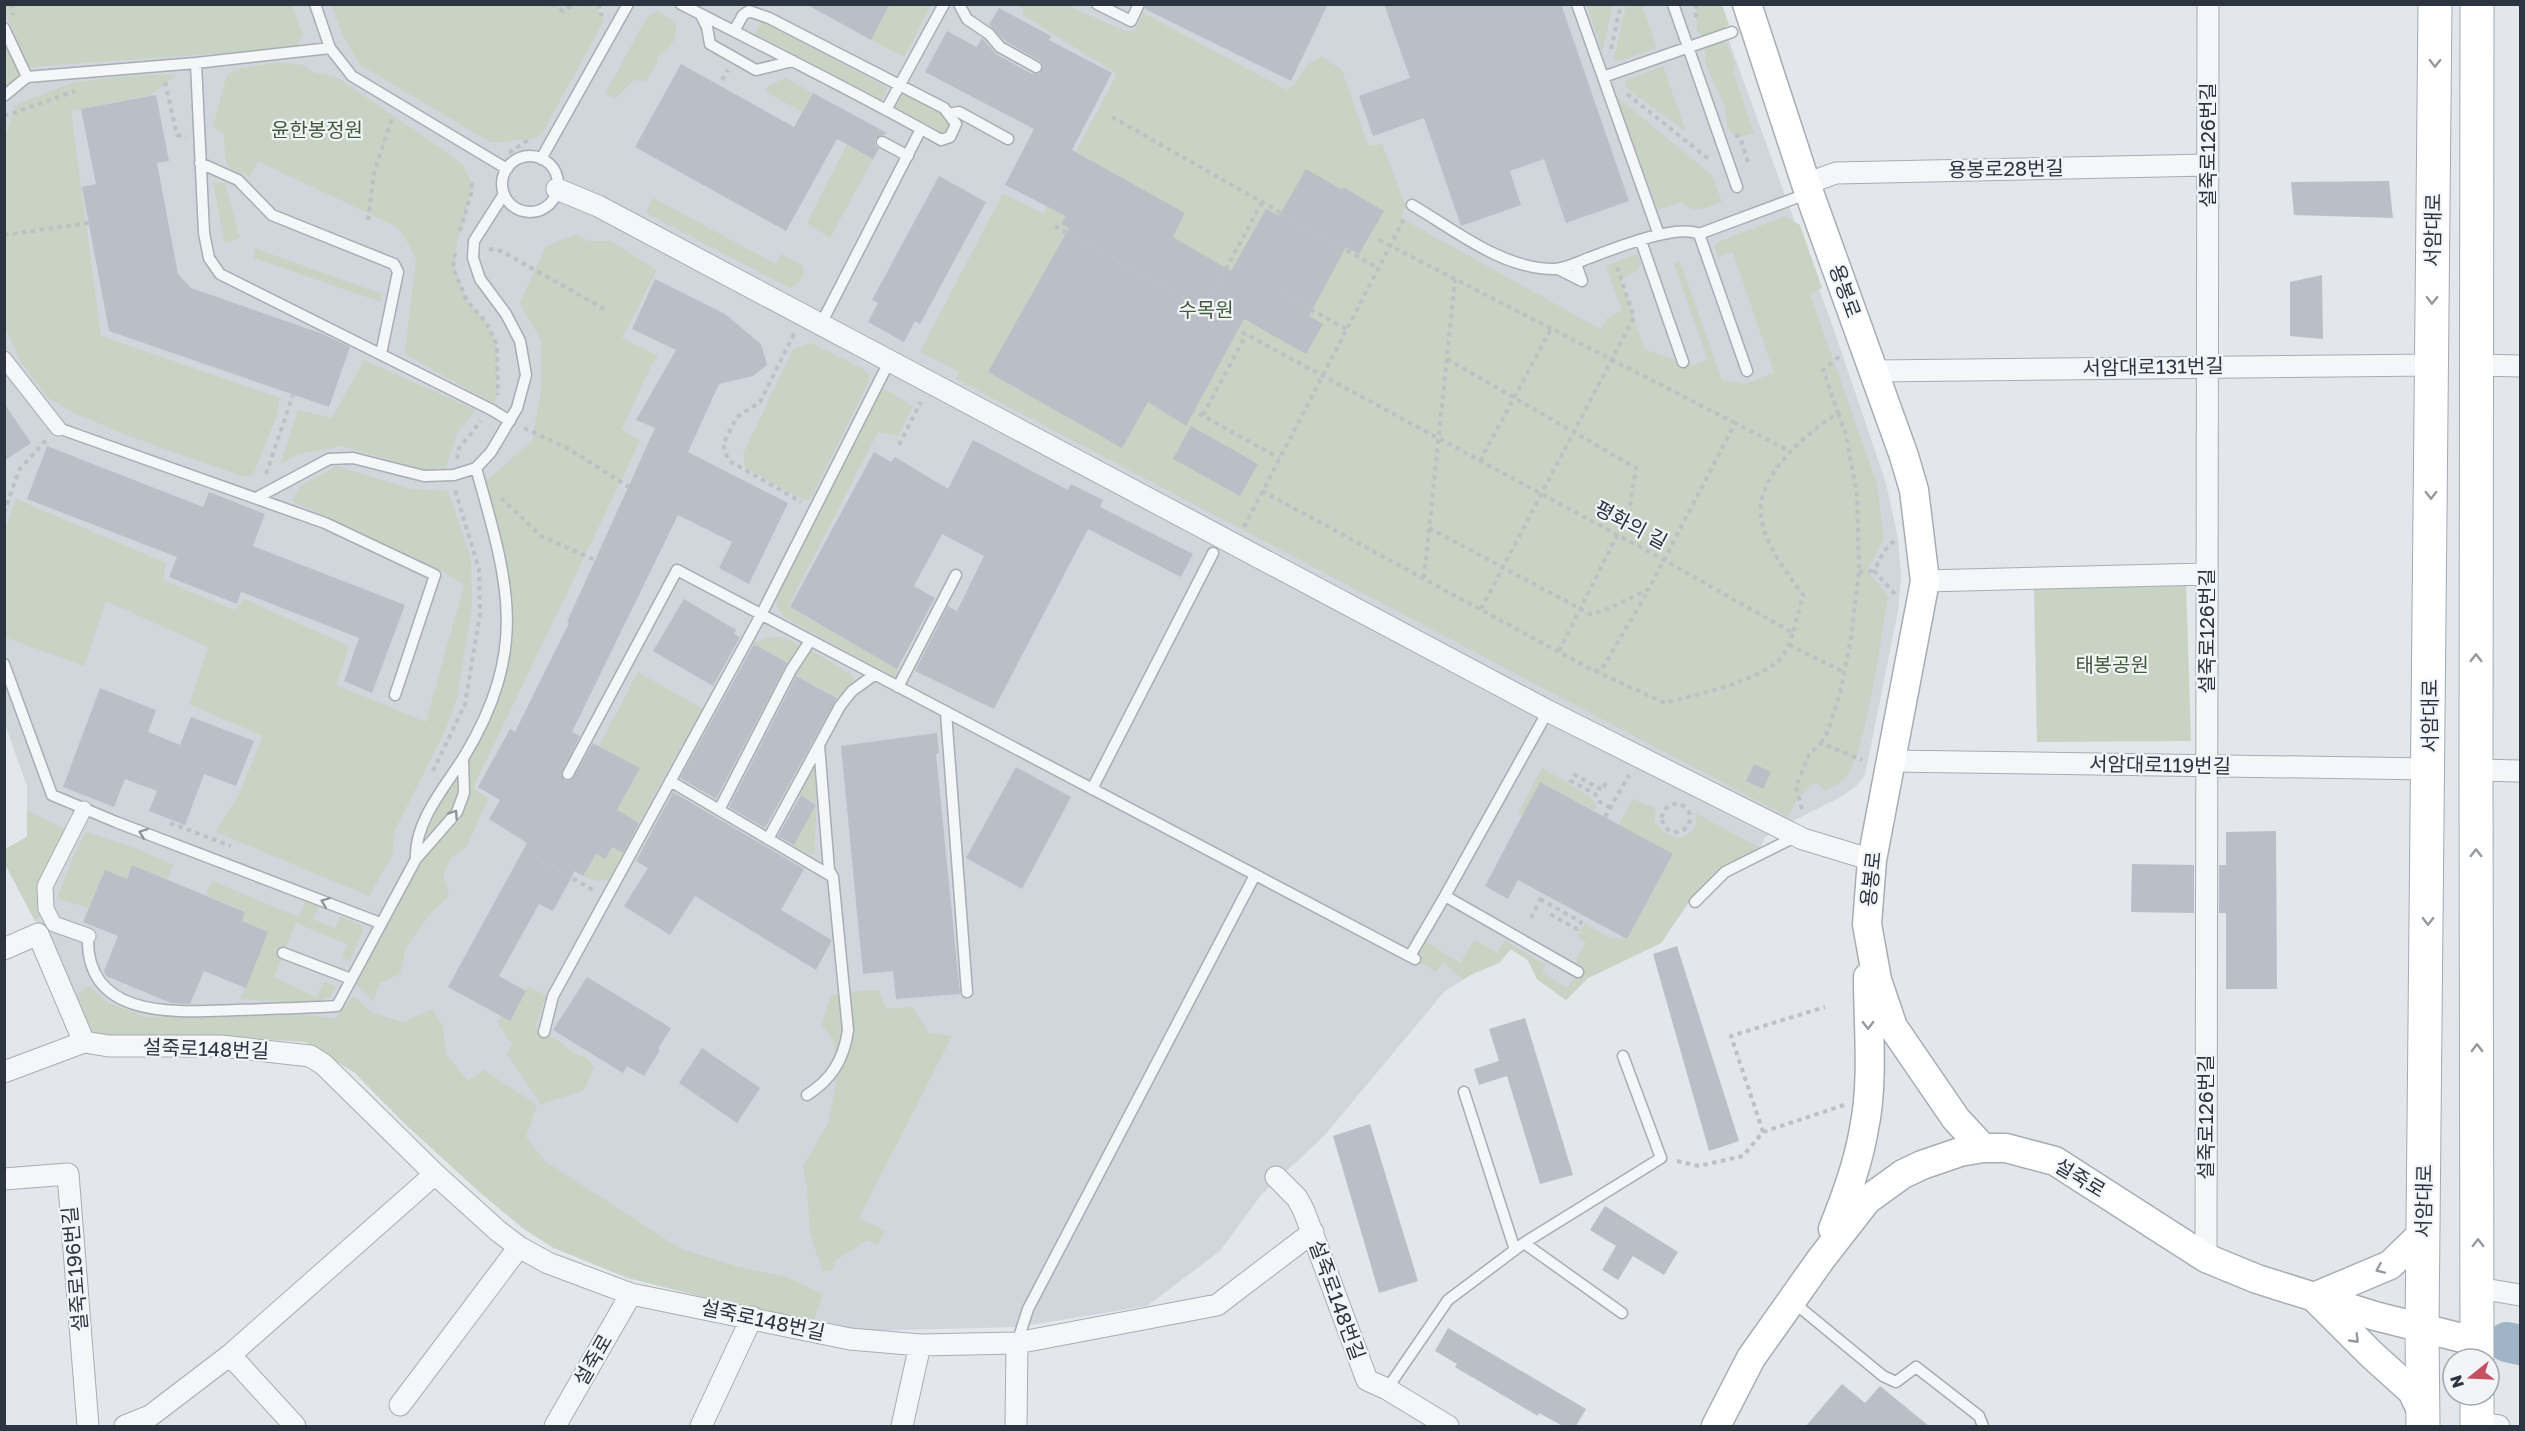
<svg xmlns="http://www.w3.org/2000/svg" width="2525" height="1431" viewBox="0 0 2525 1431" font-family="'Golos Text','Noto Sans KR',sans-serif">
  <rect width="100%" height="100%" fill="#e3e6ea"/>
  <!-- built -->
  <path fill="#d1d5dc" d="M5,5H1716L1835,333L1886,483L1898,539L1901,578L1898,611L1865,775L1856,786L1841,797L1785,825L1765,837L1760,848L1720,868L1695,893L1661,943L1588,978L1566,1000L1537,979L1528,960L1510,949L1500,963L1472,974L1444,992L1324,1136L1261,1195L1220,1251L1147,1306L1017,1327L855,1331L831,1323L760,1311L628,1278L554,1248L524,1229L483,1195L403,1122L355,1073L306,1042L230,1037H89L41,932L5,864V849L27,837V786L5,724Z"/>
  <!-- green -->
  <path fill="#c8d3c4" d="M4,5H292L303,35L295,48L28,67L5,11Z
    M331,5H595L604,20L542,134L529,139L492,143L360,65L342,33Z
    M890,5H931L904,57L871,40Z
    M1017,5H1066L1125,31H1135L1143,13L1287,90L1294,85L1308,64L1322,57L1342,70L1368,146L1382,144L1406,207L1401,218L1600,329L1608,317L1622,311L1606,266L1637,254L1641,264L1638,271L1621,278L1645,350L1692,365L1708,360L1674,264L1680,262L1722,380L1743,384L1774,373L1733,252L1718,257L1714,247L1718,242L1785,216L1800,225L1822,288L1810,294L1877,484L1884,539L1867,570L1888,596C1882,632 1866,756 1845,778C1840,783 1831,787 1825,791L1816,782L1798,797L1788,817L956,379L959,372L920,352L1003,193L1043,214L1117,74L1023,15V8Z
    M1587,5H1613L1602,52Z
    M1626,5H1642L1657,48L1620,61L1614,58Z
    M1696,5H1722L1729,25L1703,37L1697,31Z
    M658,11L675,22C679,40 671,46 658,57L657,63L646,81L634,80L615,99L605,94L643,24L650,14Z
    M762,21L888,88L880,102L754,35Z
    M1722,41H1726L1735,64L1733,71L1754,133L1740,137L1732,133L1727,126L1725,106L1705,63V48Z
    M4,43L20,76L4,90Z
    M277,62L304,65L313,72L338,78L445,151L463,165L472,183L471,194L457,243L454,268L467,301L486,322L497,345L498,393L494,404L405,354L416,258L404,236L395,226L258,161L250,176L228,167C223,156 226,145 223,133L213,127L227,74L242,68Z
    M1663,66L1686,132L1625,87L1626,80Z
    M177,74L151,95L71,111L101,336L280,398L277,415L253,475L244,477L129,436L74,413L48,398L21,362L4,325L5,139L15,105L72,83L126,76Z
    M785,78L813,93L803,112L769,94L766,90L768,86Z
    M903,92L942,114L950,124L946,132L940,133L894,109Z
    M1616,96L1712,175L1722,202C1706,208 1694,215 1681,202L1658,210Z
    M847,144L873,159L830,238L807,223Z
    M213,183H225L240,238L225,243Z
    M653,198L776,264L781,254L802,265L804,274L798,284L790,288L646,213Z
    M576,235L589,241H610L657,270L622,338L658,356L650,368L622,429L640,441L473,788L488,798L467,846L451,858L443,875L449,896L431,913L406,947L400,974L380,983L373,1002L355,983L420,861L461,819L468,798L466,785L470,759L493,716L505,685L513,601L498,536L484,485L486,481L532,441L541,390V340L520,303L546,246Z
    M254,248L382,294L381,302L254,258Z
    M812,343L863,369L871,377L810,500H803L746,468L743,454L793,349Z
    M364,360L476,410L457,433L446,467L426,470L341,446L295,455L280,465L298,410L332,418Z
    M883,388L913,406L898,436L878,432L788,607L902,671L897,679L784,617L777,607L776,597Z
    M337,466L411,489L448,491L471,558L472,607L457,698L445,731L395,830L392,856L369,896L216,832L239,794L263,736L189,704L208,647L106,601L84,666L5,637V530L16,499L166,563L163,580L235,610L244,599L349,646L336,685L426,722L464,585L442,571L292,501L300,486Z
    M2186,585L2191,741L2037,742L2034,589Z
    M770,637H782L798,644V650L790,665L751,643Z
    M810,650L850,673L854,682L841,699L795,675Z
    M638,672L703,709L686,744L681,746L636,828V844L611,880L596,881L583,876L596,854L605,859L628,817L578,788L580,782L621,804L640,768L599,746Z
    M814,764L817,804L814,854H807L794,845L817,804L798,793Z
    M1542,768L1591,797L1597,806L1595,811L1540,782L1522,816L1518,814Z
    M459,769C461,804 450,818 423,838Z
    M1633,799L1656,808L1654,821C1667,838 1684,847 1696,824L1695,813L1760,848L1720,868L1695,893L1661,943L1588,978L1566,1000L1537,979L1528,960L1511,949C1495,970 1483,966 1463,980L1444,962L1436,972L1410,956L1421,938L1460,963L1474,940L1497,952L1505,940L1531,957L1546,964L1542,972L1567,988L1578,972L1576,960L1586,943L1578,936L1585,923L1610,939L1614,937L1627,939L1673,855L1618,825Z
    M27,810L71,833L45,886L46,909L35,921L5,864V849L27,837Z
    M86,832L138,849L173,865L167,879L132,865L127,879L105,870L89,908L57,898L72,859Z
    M212,881L299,917L305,901L318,907L313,919L335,928L340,916L364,927L350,961L342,958L347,944L296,923L274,977L316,997L324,982L336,986L330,997L312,1004L240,999L268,932L242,921L245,911L205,895Z
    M89,986L109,1003L147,1017L305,1015L335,1018L354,996L372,1013L403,1022L433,1009L443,1027L446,1054L468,1081L484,1070L537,1105L526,1137L546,1162L681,1249L739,1267L787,1277L823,1294L814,1320L760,1311L628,1278L554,1248L524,1229L483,1195L403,1122L355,1073L306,1042L230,1037H89L71,997Z
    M528,987L546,995L535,1028L562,1043L572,1052L588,1059L594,1068L584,1090L541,1104L507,1054L512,1044L497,1022Z
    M879,990L886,1009L912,1007L929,1033L952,1036L859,1218L885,1231L878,1245L868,1240L836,1260L832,1270L823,1272L810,1234L807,1188L803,1166L828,1123L836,1084L835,1044L822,1025L831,995L855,991Z"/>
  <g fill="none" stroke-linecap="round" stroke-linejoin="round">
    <!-- river -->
    <path stroke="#a0b4c8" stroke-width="40" d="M2507,1342L2520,1345"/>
  </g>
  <!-- building -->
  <path fill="#babfc7" d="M806,4H890L871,40Z
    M1146,4H1328L1291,81L1145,9Z
    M1384,4H1561L1629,201L1566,223L1544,159L1510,171L1521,205L1461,226L1424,118L1373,136L1359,96L1410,78Z
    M999,8L1051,36L1049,40L1112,73L1072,150L1185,213L1173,237L1231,271L1266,209L1279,216L1306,169L1342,190L1343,187L1384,211L1359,254L1346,247L1309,316L1323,324L1306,354L1244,319L1186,426L1148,402L1122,448L988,372L1069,228L1061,224L1066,216L1005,185L1034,129L925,72L947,31L977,47L982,38L996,54L1032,74L1040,73L1043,66L1040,61L1005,41L989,25Z
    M681,64L794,127L813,93L887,133L875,139V145L879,149L873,159L837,139L786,231L635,147Z
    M156,95L169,161L157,163L178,274L191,288L323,334L350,347L329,407L109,331L82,187L96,184L81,109Z
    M939,176L986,202L920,324L915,321L904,342L868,322L878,303L872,300Z
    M2389,181L2393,218L2294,215L2291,182Z
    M2322,275L2323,339L2290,336V282Z
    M655,279L725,314L761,344L767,365L753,376L719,384L688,452L788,503L749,584L719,568L732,542L678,515L572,732L580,736L561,774L565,781L572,780L593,743L640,768L617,810L639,823L623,853L612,847L605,859L596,854L583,876L575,871L553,911L539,904L499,976L526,991L510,1021L448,987L527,843L489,819L500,800L478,787L510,729L515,732L569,623L567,622L655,428L636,420L676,350L632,329Z
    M4,403L31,443L4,461Z
    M1191,426L1258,464L1240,496L1173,459Z
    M973,440L1068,490L1071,484L1103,500L1100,507L1193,554L1181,577L1088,529L994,709L915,671L948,606L957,611L984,556L942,534L914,586L935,598L897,669L790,607L874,452L891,462L895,457L948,489Z
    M47,446L203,507L209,492L265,514L253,546L405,605L372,693L344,681L359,638L241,592L237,604L169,577L177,557L27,499Z
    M684,599L736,630L734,634L740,637L713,686L653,651Z
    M754,644L787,663L716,799L680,778Z
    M796,676L837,698L765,828L729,807Z
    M100,688L156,710L148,732L180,745L191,717L254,741L236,786L204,774L185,825L149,811L157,791L125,779L114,807L63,787Z
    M937,733L939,753L936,754L960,994L896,999L893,971L863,974L841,746Z
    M1754,764L1771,772L1763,789L1746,781Z
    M1016,767L1071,797L1022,889L966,858Z
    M1540,782L1673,854L1627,939L1518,880L1508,899L1485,886Z
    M673,792L804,869L781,910L832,940L816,970L695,896L670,935L624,906L648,868L636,861Z
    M801,795L816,805L794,845L778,836Z
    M2276,831L2277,989H2226V913H2219V865H2226V832Z
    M2132,864L2194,865V913L2131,912Z
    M132,865L245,912L242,921L268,932L246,988L204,971L190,1004L171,1003L106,976L104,971L118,936L83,922L105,870L127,879Z
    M1677,946L1739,1141L1709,1151L1653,954Z
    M587,977L671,1028L658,1049L660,1050L644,1076L627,1066L623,1073L553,1030Z
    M1525,1018L1573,1175L1540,1184L1507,1076L1479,1085L1474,1069L1499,1061L1489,1029Z
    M702,1048L760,1088L737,1123L679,1083Z
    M1370,1124L1418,1281L1379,1293L1333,1136Z
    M1605,1206L1678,1252L1664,1275L1633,1256L1618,1280L1602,1270L1616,1246L1590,1230Z
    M1448,1328L1586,1409L1576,1426H1563L1539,1413L1538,1416L1455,1367L1457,1364L1435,1351Z
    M1842,1384L1865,1403L1880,1386L1929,1426H1806Z"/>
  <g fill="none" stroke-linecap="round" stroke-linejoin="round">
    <defs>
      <path id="service" d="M315,4L330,48L352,76L507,169
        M681,4C768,49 856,92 941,140L950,137L956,124L944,108L769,18L749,11L743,15L734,31
        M959,4L967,19L989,34L1000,47L1036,67
        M1097,4L1131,21L1139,4
        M1577,4L1659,235
        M1673,4L1737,187
        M701,15L707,27L710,44L756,70L793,61
        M4,28L27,77L196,63L330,48
        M196,63L204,233L209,258L220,274L492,410L510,421
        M1603,77L1732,32
        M4,96L27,77
        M886,110L944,4
        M949,114L959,112L1008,139
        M882,142L908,156
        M502 184a28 28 0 1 1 56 0a28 28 0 1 1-56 0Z
        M541,159L628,4
        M200,163L238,180L272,215L394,264L398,272L381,354
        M1412,205C1455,230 1502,269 1554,269C1565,269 1578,262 1589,258C1613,249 1677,223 1699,234L1809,193
        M1699,234L1747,371
        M1641,241L1683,362
        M1558,269L1582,281L1576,264
        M821,324L921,129
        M58,428L325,523L435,575L395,695
        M258,497L329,459L353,458L424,476L454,475L476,468L491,452L517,408L526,375L520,341L506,314L480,279L473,258L474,241L504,194
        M4,664L52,795L116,822L380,923
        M898,687L956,575
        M1548,711L1445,896L1578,972
        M946,713L967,992
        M568,774L677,570L1415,959
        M670,781L833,877
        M1092,789L1213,553
        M719,810L791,670L810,641
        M768,839L818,747
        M416,859C414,822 445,787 464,757C530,647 508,582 476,468
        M1695,902L1725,872L1797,836
        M88,936C85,1021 178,1012 236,1010C270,1009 303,1008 337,1006L416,859L457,812L464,793L463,758
        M283,953L351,979
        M1410,956L1445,896
        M544,1032L553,996L761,615L890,360
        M1464,1092L1515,1250
        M807,1095C832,1079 844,1059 848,1030L833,877L829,870L819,745L840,706L852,691L874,675
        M1524,1243L1622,1313
        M1792,1301L1883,1376L1896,1382L1916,1367L1979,1416L1983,1426
        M1017,1343L1028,1309L1255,875
        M1387,1389L1448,1300L1524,1243L1661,1158L1623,1056"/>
      <path id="pedestrian" d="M4,359L58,428
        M84,809L45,886L46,909L54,924L88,936"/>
      <path id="minor" d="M1806,184L1836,173L2208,165
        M557,189L598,206L1548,711L1803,839L1872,860
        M2476,365L2520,366
        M1874,371L2432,365
        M1925,581L2207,574
        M1891,761L2430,769
        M2476,770L2520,771
        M4,949L38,934L84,1042
        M84,1042L109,1046H221L310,1056L323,1064L435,1174L498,1231L519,1247L548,1263L631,1294L850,1339L920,1345L1017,1343L1217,1305L1313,1232
        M4,1072L84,1042
        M1276,1177L1297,1198L1304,1211L1367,1380L1387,1389L1448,1426
        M4,1179L68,1174L88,1426
        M2206,1258L2208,4
        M2478,1288L2520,1295
        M230,1355L295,1426
        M400,1405L519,1247
        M2477,1423L2499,1426
        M125,1426L150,1416L230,1355L435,1174
        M555,1426L631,1294
        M701,1426L752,1317
        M902,1426L920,1345
        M1016,1426L1017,1343"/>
      <path id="secondary" d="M1747,4L1806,184L1904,456L1914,490L1925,581L1872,860L1867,924L1877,980L1893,1027L1956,1119L1983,1148
        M1833,1229C1846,1196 1858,1164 1864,1129C1874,1080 1868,1027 1868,977
        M2423,1414L2412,1391L2372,1355L2314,1297L2390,1265L2424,1232
        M1716,1426L1751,1358L1821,1259L1867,1200L1903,1174L1922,1165L1960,1152L1983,1148H2006L2055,1161L2206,1258L2257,1279L2375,1316L2478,1342"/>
      <path id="primary" d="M2477,1359L2476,770L2477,4
        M2477,1395V1426
        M2423,1426L2422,1329L2435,4"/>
    </defs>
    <!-- service casing -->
    <use href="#service" stroke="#a8adb4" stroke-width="13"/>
    <!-- pedestrian casing -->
    <use href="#pedestrian" stroke="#a8adb4" stroke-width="17"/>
    <!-- minor casing -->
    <use href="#minor" stroke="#a8adb4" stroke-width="23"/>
    <!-- secondary casing -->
    <use href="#secondary" stroke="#a8adb4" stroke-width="31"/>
    <!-- primary casing -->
    <use href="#primary" stroke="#a3aab5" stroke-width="35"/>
    <!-- path -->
    <path stroke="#bdc0c5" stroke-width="4" stroke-dasharray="4.5 4.5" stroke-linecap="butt" d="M11,4L13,15
      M552,4L563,11L575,4
      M588,4L598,6
      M598,4L602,16
      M1696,4V17
      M1611,49L1621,4
      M722,80L728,70
      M165,82L177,135L186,137
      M1627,94L1710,160
      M4,116L75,91
      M1112,117L1378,268
      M1735,135L1740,137L1748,162
      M509,153L531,138
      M1262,202L1208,302L1212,316L1664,560L1793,633L1803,595C1787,573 1764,544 1761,515C1756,475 1808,432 1838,413L1823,370L1842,354
      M368,220L374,173L392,118
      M1055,226L1211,313
      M460,231L471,194L472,183
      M4,235L89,223
      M1379,240L1735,423
      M489,249L501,251L608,311
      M455,253L453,268L467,301L486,322L497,345L498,395
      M1279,292L1346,329
      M794,334L760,402L737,417L723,444L728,460L801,502
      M1447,359L1636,468L1629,512L1559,651
      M1191,409L1279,458
      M1203,415L1246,335
      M524,428L569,449L629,487
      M899,445L921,402
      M457,459L459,448L481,421
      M1480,461L1551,329
      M266,474L293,395
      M1262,491L1594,671L1602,669L1648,591
      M501,498L541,536L595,560
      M4,513L19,470L46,440
      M1244,527L1405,217
      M1429,528L1590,614L1603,611L1649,589L1735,423L1791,452
      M1894,541L1884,551L1874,571L1897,596
      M1859,572L1874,571
      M1424,578L1455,280
      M1481,609L1634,317L1616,264
      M1789,645L1844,672
      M1595,671L1665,703C1695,695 1760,681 1781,658C1787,651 1790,642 1793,633
      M1821,743L1828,731L1840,693L1851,639L1859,572L1857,494L1846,435L1838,413
      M433,771L465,704L480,614L479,569L455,490
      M1606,783L1602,790L1575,775L1571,781L1595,794L1600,802L1611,808
      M1662 818a14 14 0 1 1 28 0a14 14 0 1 1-28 0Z
      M1802,809L1796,787L1809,754L1821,743L1862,760
      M1605,817L1629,775
      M170,823L231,846
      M534,856L593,890
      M1540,899L1581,922L1577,929L1546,912
      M1531,918L1543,894
      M1763,1132L1731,1036L1825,1007
      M1677,1161L1699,1166L1743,1156L1763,1132L1844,1105"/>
    <!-- service -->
    <use href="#service" stroke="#f5f6f8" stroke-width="10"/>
    <!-- pedestrian -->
    <use href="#pedestrian" stroke="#f5f6f8" stroke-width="15"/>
    <!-- minor -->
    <use href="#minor" stroke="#f5f6f8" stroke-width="21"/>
    <!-- secondary -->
    <use href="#secondary" stroke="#fff" stroke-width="28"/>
    <!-- primary -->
    <use href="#primary" stroke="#fff" stroke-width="33"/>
  </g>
  <!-- one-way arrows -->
  <defs><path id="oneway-chevron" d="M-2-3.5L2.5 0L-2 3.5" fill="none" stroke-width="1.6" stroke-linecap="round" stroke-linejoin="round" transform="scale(1.5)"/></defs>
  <g stroke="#969aa0">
    <use href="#oneway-chevron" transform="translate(2435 63) rotate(91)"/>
    <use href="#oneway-chevron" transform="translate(2432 300) rotate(91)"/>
    <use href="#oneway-chevron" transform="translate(2431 495) rotate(90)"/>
    <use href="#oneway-chevron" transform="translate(2476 658) rotate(-90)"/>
    <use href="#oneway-chevron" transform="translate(2476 853) rotate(-90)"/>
    <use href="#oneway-chevron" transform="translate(2428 921) rotate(91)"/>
    <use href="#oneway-chevron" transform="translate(1868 1025) rotate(89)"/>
    <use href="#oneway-chevron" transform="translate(2477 1048) rotate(-90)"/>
    <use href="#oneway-chevron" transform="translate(2478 1243) rotate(-90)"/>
    <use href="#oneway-chevron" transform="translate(2380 1269) rotate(157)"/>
    <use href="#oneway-chevron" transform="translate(2355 1339) rotate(46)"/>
  </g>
  <g stroke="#90959c">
    <use href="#oneway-chevron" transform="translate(454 814) rotate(-56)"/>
    <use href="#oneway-chevron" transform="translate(143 833) rotate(-159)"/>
    <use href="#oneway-chevron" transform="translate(325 902) rotate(-159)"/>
  </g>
  <g text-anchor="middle" stroke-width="4.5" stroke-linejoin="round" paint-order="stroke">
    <!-- park labels -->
    <g font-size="20" fill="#415c3a" stroke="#f2f4f7">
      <text x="317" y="137">윤한봉정원</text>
      <text x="1206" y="317">수목원</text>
      <text x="2112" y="672">태봉공원</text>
    </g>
    <!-- street labels -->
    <g font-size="20" fill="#2c3441" stroke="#f2f4f7">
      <text transform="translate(2208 145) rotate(-90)" y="7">설죽로126번길</text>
      <text transform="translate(2006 169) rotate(-1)" y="7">용봉로28번길</text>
      <text transform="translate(2433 230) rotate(-89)" y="7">서암대로</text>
      <text transform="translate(1845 291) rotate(70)" y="7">용봉로</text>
      <text transform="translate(2153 367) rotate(-1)" y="7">서암대로131번길</text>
      <text transform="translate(1631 525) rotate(28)" y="7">평화의 길</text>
      <text transform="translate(2207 631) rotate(-90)" y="7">설죽로126번길</text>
      <text transform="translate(2430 716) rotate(-90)" y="7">서암대로</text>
      <text transform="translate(2160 765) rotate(1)" y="7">서암대로119번길</text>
      <text transform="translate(1871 879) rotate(-84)" y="7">용봉로</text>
      <text transform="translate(206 1049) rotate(2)" y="7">설죽로148번길</text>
      <text transform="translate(2206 1117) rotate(-90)" y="7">설죽로126번길</text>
      <text transform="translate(2080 1178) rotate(31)" y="7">설죽로</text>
      <text transform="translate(2424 1201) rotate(-89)" y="7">서암대로</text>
      <text transform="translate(75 1269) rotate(-95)" y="7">설죽로196번길</text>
      <text transform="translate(1337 1300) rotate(70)" y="7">설죽로148번길</text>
      <text transform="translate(763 1320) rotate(12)" y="7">설죽로148번길</text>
      <text transform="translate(593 1360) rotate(-60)" y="7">설죽로</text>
    </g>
  </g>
  <!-- border -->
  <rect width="2525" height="1431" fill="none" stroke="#2c3441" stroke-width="12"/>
  <!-- north arrow -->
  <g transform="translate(2471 1377) rotate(252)"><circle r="28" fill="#f2f4f7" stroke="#a3a7ae" stroke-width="1.5"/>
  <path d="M0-4.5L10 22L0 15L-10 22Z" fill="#c65063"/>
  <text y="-9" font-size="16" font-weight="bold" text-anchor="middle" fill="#2c3441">N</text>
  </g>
</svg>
